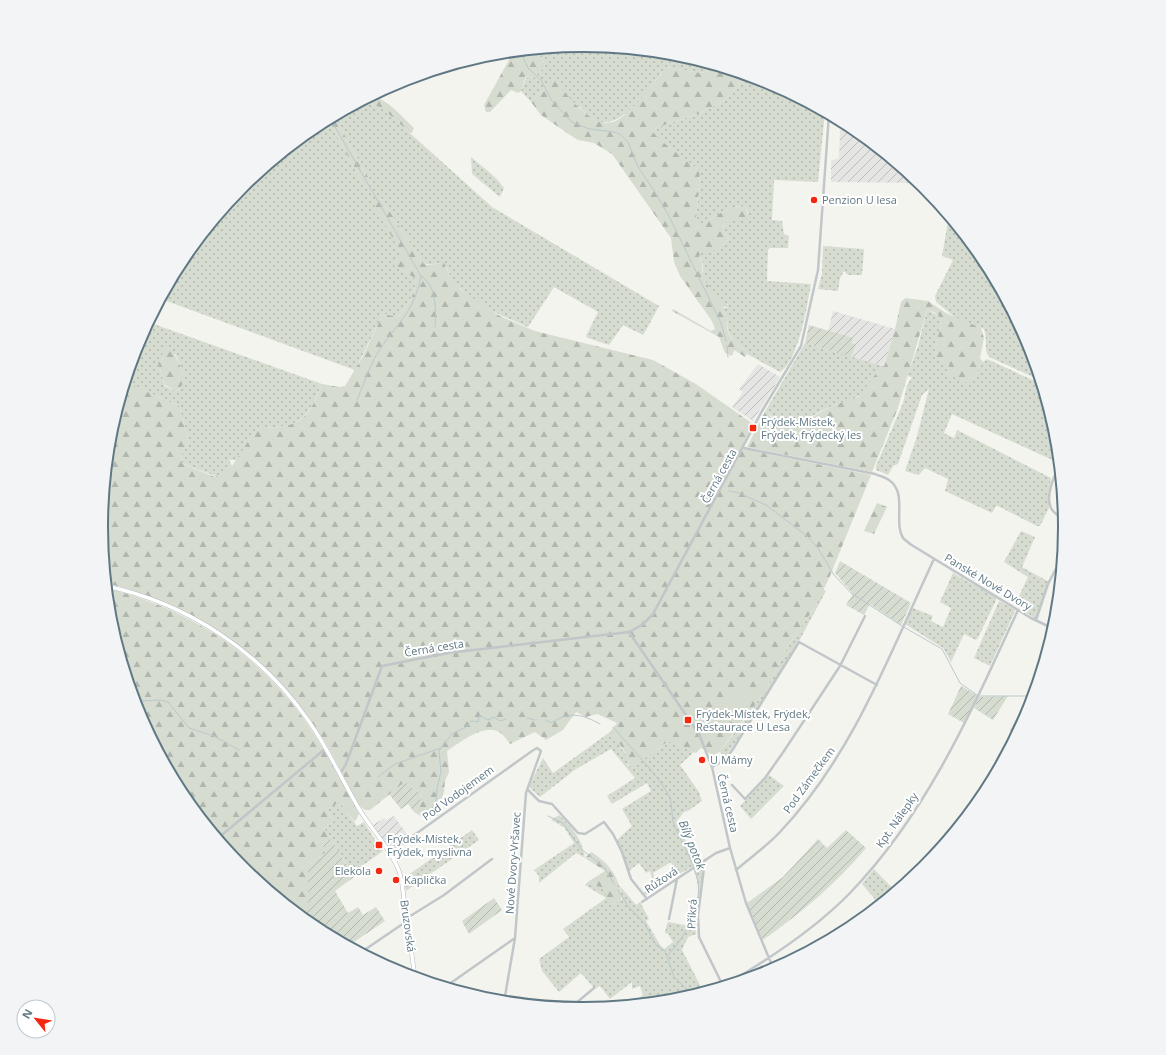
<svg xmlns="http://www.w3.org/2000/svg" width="1166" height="1055" viewBox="0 0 1166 1055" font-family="'Open Sans',sans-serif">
  <defs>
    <pattern id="industrial-furrows" width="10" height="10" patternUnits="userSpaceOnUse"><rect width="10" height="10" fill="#e5e5e3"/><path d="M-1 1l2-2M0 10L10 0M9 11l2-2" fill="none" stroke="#bdbebe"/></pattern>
    <pattern id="grass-dots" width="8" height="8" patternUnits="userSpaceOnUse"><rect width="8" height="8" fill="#d6dcd0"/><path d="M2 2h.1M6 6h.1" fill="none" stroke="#b1b7ae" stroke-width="1.8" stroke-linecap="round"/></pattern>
    <pattern id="forest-firs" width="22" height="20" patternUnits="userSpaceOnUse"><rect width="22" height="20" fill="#d6dcd0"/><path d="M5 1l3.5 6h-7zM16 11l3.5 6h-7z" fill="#b1b7ae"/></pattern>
    <pattern id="garden-furrows" width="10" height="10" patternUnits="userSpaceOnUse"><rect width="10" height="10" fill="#d6dcd0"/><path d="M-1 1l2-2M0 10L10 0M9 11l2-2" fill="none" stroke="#b1b7ae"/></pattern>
  </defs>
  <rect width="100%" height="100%" fill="#f4f4ef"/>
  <!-- industrial -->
  <path fill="url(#industrial-furrows)" d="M840,130H856L917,180L914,183L831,182V161L839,158Z
    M833,311L895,329L884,367L851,357L855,343L828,331Z
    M758,364L780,377L753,421L732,407L743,392L739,389Z
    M394,816L409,837L390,851L373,825L384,818L386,820Z"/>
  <!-- grass -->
  <path fill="url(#grass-dots)" fill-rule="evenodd" d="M583,45L677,54L723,68L701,73L666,67C651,86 621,135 593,119C587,116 583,109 577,105C568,98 554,95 543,90L531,102L521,91L527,76L533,78L545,67L540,49Z
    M745,75L768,82L825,112L818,182L774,180L772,220L782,221L784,234L789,236L788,248H770L768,250L767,281L811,284C807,306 799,360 780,372L747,354L748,352C737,345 724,335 728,320L721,308H728L729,306C718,301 704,287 703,274C703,267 704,263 699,256L700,253C713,249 719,250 729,239L723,230L724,224L728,221H737L748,213L746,207L733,206L703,223H697L696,221L700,171L659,139L653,132L656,128C688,116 730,109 745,75Z
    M363,101L382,108L492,207L659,306L645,332L643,335L623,325L609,345L588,338L586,336L598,312L554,287L528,327C500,315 456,298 446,266C436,260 432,267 423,263L381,198L374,203L401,253L396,267L415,278C417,292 407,307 398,317L384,314L382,316L355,370L161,299L182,259L242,186L315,126L328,119L365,188L372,184L334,116Z
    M471,157L496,178L504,188L500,197L472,174Z
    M949,216L984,260L1029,343L1040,380L989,357C983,349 988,339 984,329L956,318L936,302L935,296L953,260L942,256Z
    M823,246L864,249L862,275H848L844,271L840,278L838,291L818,289L822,274Z
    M927,310L940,316L941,321L934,357L949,364L947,374L972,380L983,362L987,359L1041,384L1056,434L1059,463L952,414L944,433L954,438L957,430L1051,478L1048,495L1049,508L1040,526H1037L998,506H996L992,513L945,491L948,479L925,468L919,475L905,471L917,436L929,389L922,395L898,464L893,466L888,475L876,470V466L903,403L907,385L912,377L907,376L918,346Z
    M148,322L322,384C307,420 300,428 259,428L249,440L237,460H229L232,466L218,477L181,463L182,454L189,442L179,406L125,382L137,343ZM175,354C180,363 190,385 176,391L165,386L158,363L164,358Z
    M805,343L882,366C876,376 867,391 857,397C851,401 841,403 834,405C811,415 786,437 766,410Z
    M1021,531L1035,537L1022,567L1049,582L1036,619L1015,605L1028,577L1004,562Z
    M953,573L997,598L978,638L976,640L964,634L951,662L943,648L905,624L913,608L933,616L931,621L943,627L951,608L940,602Z
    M823,589L826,591L799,641L751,720L726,756L719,752L741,725L769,684L788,646L815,607Z
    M999,601L1014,609L1015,611L990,666L974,658Z
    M1030,699H1033L1029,712L1017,734L1010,730Z
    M610,732L620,741L621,748L631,760L627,762L628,766L637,764L668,741L694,752L680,765L699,792L702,801L688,811L684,812L677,821C684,828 681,834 686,841C690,848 695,855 699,863L676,876L671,862L653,873L659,888L648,895L643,893L654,885L650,871L646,873L639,863L629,871L617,840L632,826L622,809L651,791L647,783L612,804L607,796L635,778L611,749L576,769L540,797L530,788L531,782L543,758L553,773Z
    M769,775L784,786L751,819L740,806Z
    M339,801L357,826L364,822L377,843L376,844L383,851L352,873L324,828L334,821L327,810Z
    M559,815C573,828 582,839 585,858L576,853L539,883V876L534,870L574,843L564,827L551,820Z
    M472,830L479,840L406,891L404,878Z
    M700,868L703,872L695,922L696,934L688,937L682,950L701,987L702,993L677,1001L636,1005L634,1001L643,995L640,986L632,989V982L610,999L600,986L595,989L581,973L559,992L542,971L539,959L569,937L563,929L606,898L585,885L589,881L603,889L613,904L622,900L620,886L636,905L640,902L649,919L646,921L660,945L664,949L673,942L668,934L665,933L667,923L669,922L689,926C697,911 702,887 694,871Z
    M874,869L896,892L880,905L862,884Z"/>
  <!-- forest -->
  <path fill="url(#forest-firs)" d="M540,49L545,67L533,78L526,76L521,91L518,93L511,90L490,112H486L484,105L510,58L506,53Z
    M666,67L701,73L723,68L745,75C730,109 688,116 656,128L653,132L659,139L700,171L696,221L697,223H703L733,206L746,207L748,216L745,221H728L724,224L723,230L729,239C721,247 713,253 702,253L699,256C704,263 701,270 704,277C711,295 719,297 730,308L725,307L721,308L728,320C723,335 737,345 748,352L745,357L734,350L732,356L725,353L719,337L672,311L673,309L711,331L715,329L712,321L680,276L674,262L671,238L612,154L594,143L578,140L570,135L541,115L531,102L543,90V86L553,79C565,92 577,108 592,118C597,122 607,124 613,122C629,117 656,81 666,67Z
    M371,96C388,99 402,117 414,128L412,132L410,133L382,108L363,101Z
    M334,116L372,184L365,188L328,119Z
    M381,198L423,263L427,265L444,263L449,274L461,290L500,316L535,331L653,360L696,384L753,424L741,449L749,450L871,475L830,576L815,607L788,646L769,684L747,716L743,714L744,712L724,704L745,718L719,752L714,756L701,748L696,753L668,741L637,764L630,767L627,762L631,760C622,749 619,741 610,732L617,723L597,714L586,717L576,712L563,730L546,740L535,732L510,744C507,740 503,734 499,732C484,723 459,743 447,751L449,772L445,781L444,792L438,809L433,803L417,814L414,812L418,808L422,795L405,782L370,810H365L359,805C343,776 329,745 309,718C260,649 188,603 106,583L101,527L110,433L125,382L179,406L189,442L182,454L181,463L215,477L232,466L249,440L259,428C300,428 308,420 322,384L339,387L345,386L363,356L382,316L384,314L398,317C407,307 417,292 415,278L396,267L393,264L401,253L373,203Z
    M905,298L928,301L946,313L981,328L984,338L980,358L983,362L972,380L967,383L947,374L949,364L934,357L941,321C939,313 934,312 927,310L898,408L872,472L747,447L766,410L771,417L778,422H796L812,417L832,406L858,397L882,366L884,367L895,329L901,302Z
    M168,346C176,355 193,383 176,391L165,385L158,363L164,358L160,349Z
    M877,503L887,507L874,534L864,531Z
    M106,588C187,608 259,653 306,722C326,751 342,783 359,814L355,822L339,802L327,810L334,821L324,828L331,839L322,845L326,852L308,865V903L301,917L242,869L182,795L137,712L110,621Z
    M591,852C609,862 623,882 621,902L611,904L603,889L589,881L605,871L585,858Z"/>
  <!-- park -->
  <path fill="#d6dcd0" d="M737,684C744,683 751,689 754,695L741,716L724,704Z"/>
  <!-- garden -->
  <path fill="url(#garden-furrows)" d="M809,325L853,338L852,343L856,344L851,357L805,343Z
    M840,561L911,603L901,625L870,604L864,615L846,605L853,594L835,573Z
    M961,686L978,696L964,723L948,714Z
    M1008,696L993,720L974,708L979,697Z
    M405,782L422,795L418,808L414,812L408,804L401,809L389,794Z
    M433,803L441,813L434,818L432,815L422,817L417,814Z
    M846,830L866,848C836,884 801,913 763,940L747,903L783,877L818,839L827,848Z
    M331,839L354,877L335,891L348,913L358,907L363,915L376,907L385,921L351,944L355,950L315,929L301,917L308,902V865L326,852L322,845Z
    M494,898L502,910L469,934L462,921Z"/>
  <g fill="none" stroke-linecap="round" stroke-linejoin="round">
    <!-- stream -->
    <path stroke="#b9c9cc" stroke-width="1" d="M520,51L528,68L541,80L552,101L572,122L589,129L614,132L620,134L628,142L638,167L655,192L670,218L721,323L726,341
      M330,118L421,276C437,286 436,311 435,327
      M727,346L728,357
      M357,400C364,384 370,364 380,349C399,321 414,312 421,276
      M729,491L739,493L766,505L807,536L818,548L834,575L851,593L902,626L942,649L960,683L977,695
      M112,629L114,615
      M132,696L143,701L160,700L168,702L189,728L214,736L239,750
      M980,696H1034
      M527,718L535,720
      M546,720L551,723C569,711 582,714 600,724
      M613,727C628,745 661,778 670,798C673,807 671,817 674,825C682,843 694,863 698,882C702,907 684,939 667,956L674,977L694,996
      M378,777L395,764L441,748L452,734L466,727L471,721L478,722L479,715L488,720L494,717L500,721L506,719
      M436,802L437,788L441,772L439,751L441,748
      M548,816L563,823L581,849L604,867L614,884
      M243,867L244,870
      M618,890L628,906L645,924L656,945L665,951L667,955"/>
    <defs>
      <path id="secondary" d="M106,586C187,603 261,652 308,720C327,747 341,778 358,807C370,828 391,849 399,871C403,882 403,895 405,906C408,930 412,954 415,978"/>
    </defs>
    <!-- secondary casing -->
    <use href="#secondary" stroke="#b3babd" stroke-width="4.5"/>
    <!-- minor -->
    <path stroke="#c1c6c9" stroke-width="2.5" d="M744,448L875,474C879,476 885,477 889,480C908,493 893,522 903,538C905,540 908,542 910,544L1031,618L1054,629
      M1059,466C1054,477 1045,496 1051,508C1054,514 1061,517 1065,521
      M1036,620L1048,584L1063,555
      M629,632L699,734L712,767L730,848L746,903L774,970
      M712,767L725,760L733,749L799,642L877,685
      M340,774L346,764L382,666L448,653L629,632L642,625L653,614L762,411L801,346L818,270L829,114
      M732,785L745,799L765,778L784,751L840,666L865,616
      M528,790L539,801L552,804L578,833L585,834L604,822L613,834L622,852L631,879L647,899
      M217,839L325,749
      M389,853L532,751L537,748L541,751L526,793L515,938L504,1002
      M705,860L698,915L699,937L723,986
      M736,870C751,857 767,846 780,832C853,755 890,653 934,559
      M642,902L716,853L730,848
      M407,918L444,895L492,859
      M669,919L677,879
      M360,953L407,921
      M409,976L414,974
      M723,986C768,960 814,930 850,893C928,812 972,710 1018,610
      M445,987L515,938
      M606,1004L608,1007
      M569,1009L594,988"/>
    <!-- secondary -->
    <use href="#secondary" stroke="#fff" stroke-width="3.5"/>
  </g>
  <!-- markers -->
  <g fill="#f42810" stroke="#fff" stroke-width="1.5">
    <circle cx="814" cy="200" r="4"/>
    <rect x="749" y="424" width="8" height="8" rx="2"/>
    <rect x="684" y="716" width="8" height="8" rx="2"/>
    <circle cx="702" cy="760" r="4"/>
    <rect x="375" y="841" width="8" height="8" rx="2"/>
    <circle cx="379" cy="871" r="4"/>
    <circle cx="396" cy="880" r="4"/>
  </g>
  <g text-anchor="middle" stroke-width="4" stroke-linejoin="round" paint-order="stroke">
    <!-- poi labels -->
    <g font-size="11" fill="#607884" stroke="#fff" text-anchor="start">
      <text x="822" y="204">Penzion U lesa</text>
      <text x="761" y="426">Frýdek-Místek,<tspan x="761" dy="13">Frýdek, frýdecký les</tspan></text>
      <text x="696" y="718">Frýdek-Místek, Frýdek,<tspan x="696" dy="13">Restaurace U Lesa</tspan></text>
      <text x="710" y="764">U Mámy</text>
      <text x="387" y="843">Frýdek-Místek,<tspan x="387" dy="13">Frýdek, myslivna</tspan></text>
      <text x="371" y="875" text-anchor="end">Elekola</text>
      <text x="404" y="884">Kaplička</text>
    </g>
    <!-- street labels -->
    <g font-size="11" fill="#607884" stroke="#fff">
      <text transform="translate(719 476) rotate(-61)" y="4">Černá cesta</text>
      <text transform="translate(988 582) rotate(31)" y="4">Panské Nové Dvory</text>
      <text transform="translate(434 648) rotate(-9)" y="4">Černá cesta</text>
      <text transform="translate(809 780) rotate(-54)" y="4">Pod Zámečkem</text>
      <text transform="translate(458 793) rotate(-36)" y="4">Pod Vodojemem</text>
      <text transform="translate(728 803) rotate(77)" y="4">Černá cesta</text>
      <text transform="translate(897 820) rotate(-55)" y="4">Kpt. Nálepky</text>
      <text transform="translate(513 863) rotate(-86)" y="4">Nové Dvory-Vršavec</text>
      <text transform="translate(661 880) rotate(-34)" y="4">Růžová</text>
      <text transform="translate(692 914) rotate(-87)" y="4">Příkrá</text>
      <text transform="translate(408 926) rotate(82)" y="4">Bruzovská</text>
    </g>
    <!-- water labels -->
    <g font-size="12" font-style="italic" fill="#5b7c82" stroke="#fff">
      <text transform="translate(692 845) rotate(68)" y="4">Bílý potok</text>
    </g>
  </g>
  <!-- crop -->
  <path d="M0 0H1166V1055H0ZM108 527a475 475 0 1 1 950 0a475 475 0 1 1-950 0Z" fill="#f2f4f5" fill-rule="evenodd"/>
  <path fill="none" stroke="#607884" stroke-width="2" d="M108 527a475 475 0 1 1 950 0a475 475 0 1 1-950 0Z"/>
  <!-- north arrow -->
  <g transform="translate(36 1019) rotate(300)"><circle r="19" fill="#ffffff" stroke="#bfc9ce"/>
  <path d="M0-3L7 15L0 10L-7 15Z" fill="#f42810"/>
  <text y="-6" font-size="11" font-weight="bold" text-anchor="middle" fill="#607884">N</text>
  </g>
</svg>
